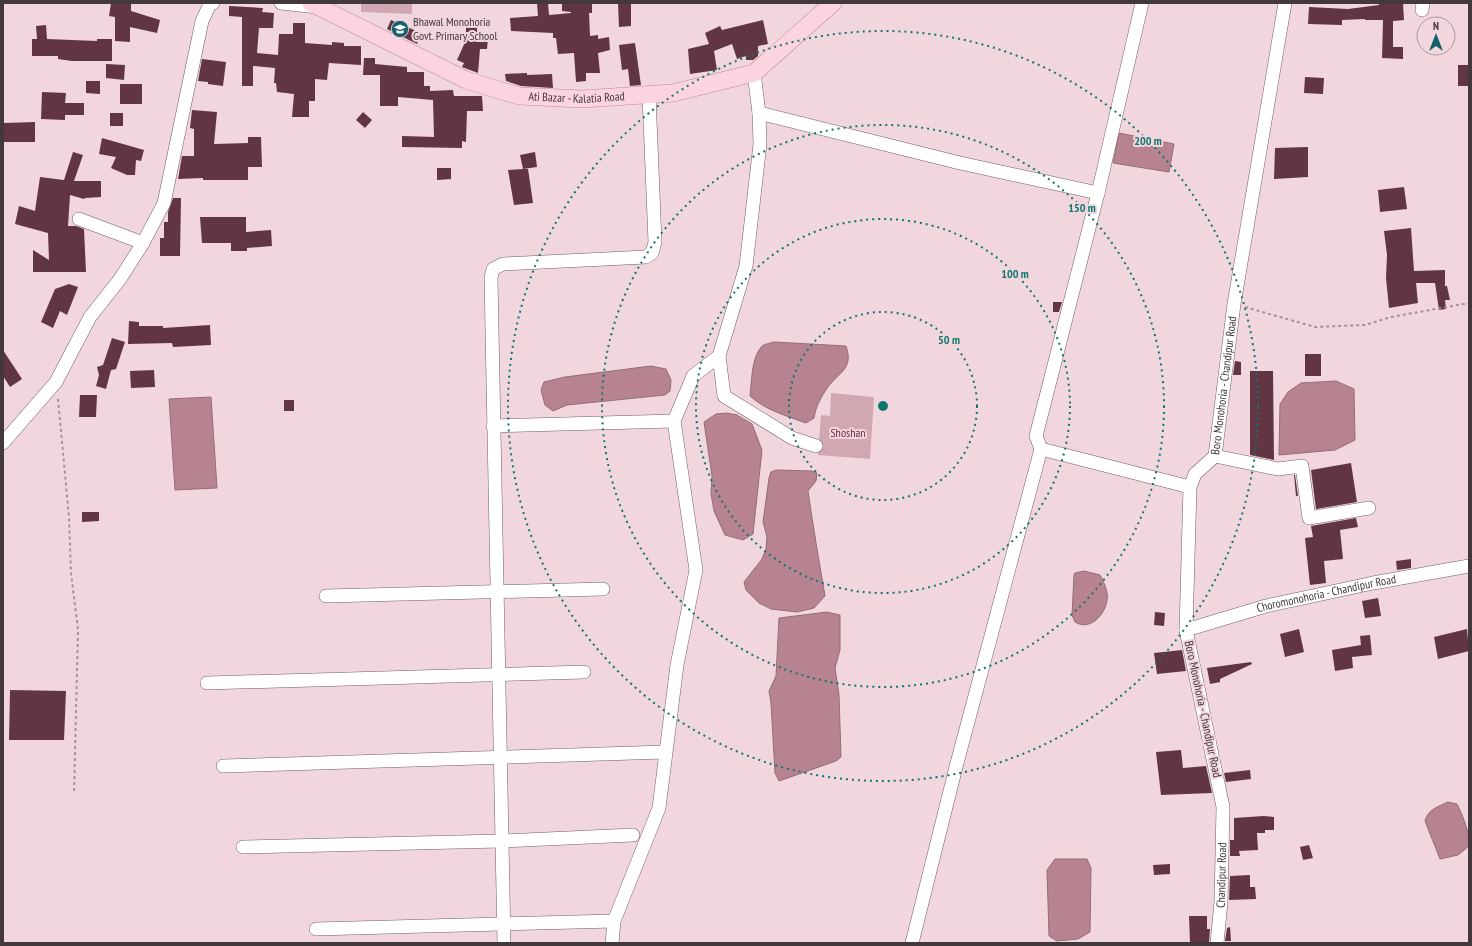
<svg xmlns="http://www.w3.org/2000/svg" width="1472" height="946" viewBox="0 0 1472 946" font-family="'PT Sans Narrow',sans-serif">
  <rect width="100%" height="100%" fill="#f1d7dd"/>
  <!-- green -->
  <path fill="#d1a7b2" d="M361,3H412V14L361,12Z
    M831,393L874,397L870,459L818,455L821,415L830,416Z"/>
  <!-- water -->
  <path fill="#b78391" stroke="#946c77" d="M1119,133L1174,144L1169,172L1113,163Z
    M774,342L846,346C854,369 839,372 828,387C821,397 816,406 814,418L806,423C787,416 765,410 750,396C752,381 751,358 762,346C765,344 770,343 774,342Z
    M651,366L666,369L671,380L670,391L665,395L567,405L553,411L545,405L541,390L544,382L565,377Z
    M1336,381L1354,389L1355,440L1335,450L1279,455L1280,404L1288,392L1301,383Z
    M211,397L217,488L175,490L169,399Z
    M727,413L737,415L752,424L762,450L753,534L743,540L725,535L714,511L711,494L712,476L704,422L716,414Z
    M776,470L812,471L817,473L816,481L808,491C813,526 819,561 825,596L814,608L797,612L771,609L759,603L746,590L744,582L762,559L766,549L767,537L763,522L769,478L771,472Z
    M1084,571L1100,575C1103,580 1106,587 1107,593C1110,609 1092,633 1075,622L1072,615L1074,575L1075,573Z
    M827,612L840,615V650L835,668L839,695L841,757L836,761L779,781L775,773L771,703L769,691L776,676L779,618Z
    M1448,802L1457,804C1463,816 1470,833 1469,846L1458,855L1440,859L1425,821C1428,809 1438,807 1448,802Z
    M1055,859H1087L1091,868L1090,932L1078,939L1057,941L1049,936L1047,870Z"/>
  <!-- building -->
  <path fill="#613542" d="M111,3H131V11L160,20L157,33L130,27V42L115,41V17L109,16Z
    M537,3H548L549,15L571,13V12L562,11V3H592V13H589L590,36L598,35V39L609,37L610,50L598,53L600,73H586V81L576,82L574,53L558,54L556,38H553V33L511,31L510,18L538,16Z
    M618,3H631V26L619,27Z
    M1379,3H1403L1404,20L1393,21V47H1403V59L1382,58L1383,20H1365V19L1342,20V25L1308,24L1309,7L1348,9L1379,5Z
    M229,6L263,8L262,12L274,13L273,28H259L257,53L278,55L279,34H293V23H305V43L332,45V42L344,43V46H361V65L329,63L327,80L315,79V101H309V117H292L294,94L277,92L276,83H274L275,68L253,66V86H242V17L229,16Z
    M391,20L421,33L417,44L387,29Z
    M763,20L768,44L758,46V56L753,60H746V56L737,59L732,44L714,51L717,70L690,74L688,49L709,44L705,33L720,26L722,30Z
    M46,25L47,39L97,41V39H112V61H72L58,59V56H32V39H37L36,26Z
    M466,26H477V37L488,38L487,49H480L478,73L462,67L464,63L457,60L466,40Z
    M635,43L641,85L630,86L628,69L622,70L619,45Z
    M364,58H375V64L407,67V72H424V86H430V91L453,90L454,96H482L483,111H467L466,142L462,141V148L402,147V136L434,137L433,100L398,97V106H380V75H363Z
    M202,59L226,62L223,86L208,84V82L198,81Z
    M106,64L125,65L124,80L106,78Z
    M1458,65H1469V86H1458Z
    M527,73V75L552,74L553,88L521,86L506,81L505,74Z
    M1305,77L1324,78L1323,94L1304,93Z
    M86,81H100V94L86,93Z
    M120,84H142V104H120Z
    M42,92L66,93L65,103H84V115H65V120L41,119Z
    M192,110L217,112L214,144L248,143V137H261L262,167H248V180H203V178L178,179L182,156H194V129L190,128Z
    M363,112L372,120L365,128L356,120Z
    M110,113H123V126H110Z
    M35,122V142H3V123Z
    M102,138L144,150L141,161L136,160L135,175H127L111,168L116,157L99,154Z
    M1308,147V177L1274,179L1275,148Z
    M73,152L83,155L74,181H101V197L85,198L84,199L70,195L68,226H76L84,229L86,272H33V250L49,260L48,233L15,224L19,206L35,211L40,177L64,180Z
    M535,152L537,167L523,169H528L533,203L514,205L508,170L523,169L520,155Z
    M437,168H451V179L437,180Z
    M1404,187L1407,209L1380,212L1378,190Z
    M173,198H181L180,256H160V238H164V222H168V212Z
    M200,217H246V232L271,230L272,246L247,248V251H231V243H202Z
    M1411,228L1414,271L1445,270V286H1447L1450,300H1445L1446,309L1439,310L1435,283H1416L1418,303L1389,308L1386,278L1387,255L1384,231Z
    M69,284L78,287L67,315L60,311L53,328L41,322L55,289Z
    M1053,302H1062L1059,312H1053Z
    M129,321L139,322V326H163V328L210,325L211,345L173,347L172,343L128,344Z
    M112,338L125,342L116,369L111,370L106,389L96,386L99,375L97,367L103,365Z
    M3,350L22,379L10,387L3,376Z
    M1305,354H1321V376H1305Z
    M1235,361L1241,362V375H1233Z
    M154,370L155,387L131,388L130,371Z
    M1250,371H1273L1274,460L1250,455Z
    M80,395H97L96,417H79Z
    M284,400H294V411H284Z
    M1351,463L1357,502L1316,509L1311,470Z
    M1294,475H1295L1298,496H1296Z
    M82,512H99V521L82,522Z
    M1356,518L1358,527L1340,530L1343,559L1324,561L1326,583L1310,585L1305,538L1313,537L1311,526Z
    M1411,559V568L1397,570L1396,561Z
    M1378,598L1381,616L1365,618L1362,601Z
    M1155,612L1165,613L1164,626L1154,625Z
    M1299,629L1304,652L1285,657L1280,634Z
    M1467,629L1469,651L1438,659L1434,637Z
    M1370,635L1372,655L1352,657L1353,668L1335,671L1332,650L1361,645L1360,636Z
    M1182,650L1186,671L1157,674L1154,653Z
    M1251,662L1252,664L1220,679V682L1210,684L1207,668Z
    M10,690L66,691L64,740H9Z
    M1181,750L1183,768L1206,766L1212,793L1161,795L1156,752Z
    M1250,770L1251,779L1226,782L1224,773Z
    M1264,816L1274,817V830H1265V833H1257L1258,850L1239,851L1240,856H1230V840H1234V818Z
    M1309,845L1313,858L1303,860L1300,847Z
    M1170,864V874L1154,875L1153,865Z
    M1250,875V887H1255L1256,899L1229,900L1230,876Z
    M1189,916H1207V929H1210L1209,942L1190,943Z
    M1230,927L1231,941H1225L1227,928Z"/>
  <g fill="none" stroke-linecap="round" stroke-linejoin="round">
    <defs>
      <g id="minor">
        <path d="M281,3L318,7V4"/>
        <path d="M1142,3L1098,193L1036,436L1041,449L1190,487"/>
        <path d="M1422,10L1423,3"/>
        <path d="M759,113L960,163L1098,193"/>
        <path d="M79,219L143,243"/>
        <path d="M719,356L724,396L792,438L816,446"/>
        <path d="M493,426L674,421"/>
        <path d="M3,443L56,382L90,317L120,279L143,243L164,203L202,21L210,4L213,3"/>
        <path d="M1215,456L1278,469L1302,466L1309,518L1369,508"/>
        <path d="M326,596L603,589"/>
        <path id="s1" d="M1186,630L1266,606L1373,583L1469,566"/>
        <path d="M207,683L584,672"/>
        <path d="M223,766L665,752"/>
        <path d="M243,847L501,841L633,835"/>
        <path d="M316,929L614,921"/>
        <path d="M504,943L491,278L493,269L503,264L646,257L652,253L655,242L649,95"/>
        <path d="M612,943L614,921L659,808L677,665L696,570L674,421L693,376L719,356L746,266L760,144L759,113L754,73"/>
        <path d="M912,943L957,763L1041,449"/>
        <path id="s2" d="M1217,943L1221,902L1223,807L1186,630L1190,487L1195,474L1215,456L1234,304L1285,3"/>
      </g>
      <g id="major">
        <path id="s3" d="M311,3L466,80L519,96L582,99L673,93L754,73L833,3"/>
      </g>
    </defs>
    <!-- minor casing -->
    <use href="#minor" stroke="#735d63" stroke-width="14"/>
    <!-- major casing -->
    <use href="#major" stroke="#b98b97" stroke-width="18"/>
    <!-- path -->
    <path stroke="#a59196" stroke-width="2" stroke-dasharray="3 3" stroke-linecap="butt" d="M1245,307L1315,327L1365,325L1391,317L1469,303
      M58,399L69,517L71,573L78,630L74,794"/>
    <!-- minor -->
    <use href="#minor" stroke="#fff" stroke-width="13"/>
    <!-- major -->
    <use href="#major" stroke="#fbd4df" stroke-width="17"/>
  </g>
  <!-- distance rings -->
  <g fill="none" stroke="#0f766e" stroke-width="2" stroke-dasharray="2 4">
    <circle cx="883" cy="406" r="94"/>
    <circle cx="883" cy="406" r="187"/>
    <circle cx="883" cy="406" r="281"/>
    <circle cx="883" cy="406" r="375"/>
  </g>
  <!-- icons -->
  <defs>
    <symbol id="school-disc" viewBox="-11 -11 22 22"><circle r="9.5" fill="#13606c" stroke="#f1d7dd"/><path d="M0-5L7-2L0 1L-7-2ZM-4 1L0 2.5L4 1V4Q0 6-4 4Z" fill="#fff"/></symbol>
  </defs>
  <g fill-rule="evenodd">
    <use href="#school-disc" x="390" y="19" width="20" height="20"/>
  </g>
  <g text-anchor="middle" stroke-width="4" stroke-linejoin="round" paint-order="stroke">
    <!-- poi labels -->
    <g font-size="12" fill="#43383b" stroke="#f1d7dd" text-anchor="start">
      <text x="413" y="26">Bhawal Monohoria<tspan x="413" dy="14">Govt. Primary School</tspan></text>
    </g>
    <!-- street labels -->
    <g font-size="12" fill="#43383b" stroke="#f1d7dd">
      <text dy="4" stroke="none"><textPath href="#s3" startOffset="286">Ati Bazar - Kalatia Road</textPath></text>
      <text dy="4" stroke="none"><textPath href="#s2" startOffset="572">Boro Monohoria - Chandipur Road</textPath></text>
      <text dy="4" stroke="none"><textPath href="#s1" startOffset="145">Choromonohoria - Chandipur Road</textPath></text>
      <text transform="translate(1203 709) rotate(78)" y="4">Boro Monohoria - Chandipur Road</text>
      <text dy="4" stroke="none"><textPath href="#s2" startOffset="68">Chandipur Road</textPath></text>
    </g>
    <!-- park labels -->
    <g font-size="12" fill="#6a2940" stroke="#f1d7dd">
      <text x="848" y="437">Shoshan</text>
    </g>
  </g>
  <circle cx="883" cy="406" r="6" fill="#0f766e" stroke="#f1d7dd" stroke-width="2"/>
  <g font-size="12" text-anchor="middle" font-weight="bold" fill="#0f766e" stroke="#f1d7dd" stroke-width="4" stroke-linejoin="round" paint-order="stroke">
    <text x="1148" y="145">200 m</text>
    <text x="1082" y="212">150 m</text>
    <text x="1015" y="278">100 m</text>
    <text x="949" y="344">50 m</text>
  </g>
  <!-- border -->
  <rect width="1472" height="946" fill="none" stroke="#43383b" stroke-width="8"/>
  <!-- north arrow -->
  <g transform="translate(1436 36)"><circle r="19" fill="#f1d7dd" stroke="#ab979c"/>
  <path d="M0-3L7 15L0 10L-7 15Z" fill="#13606c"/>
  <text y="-6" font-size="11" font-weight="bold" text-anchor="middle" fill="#43383b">N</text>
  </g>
</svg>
